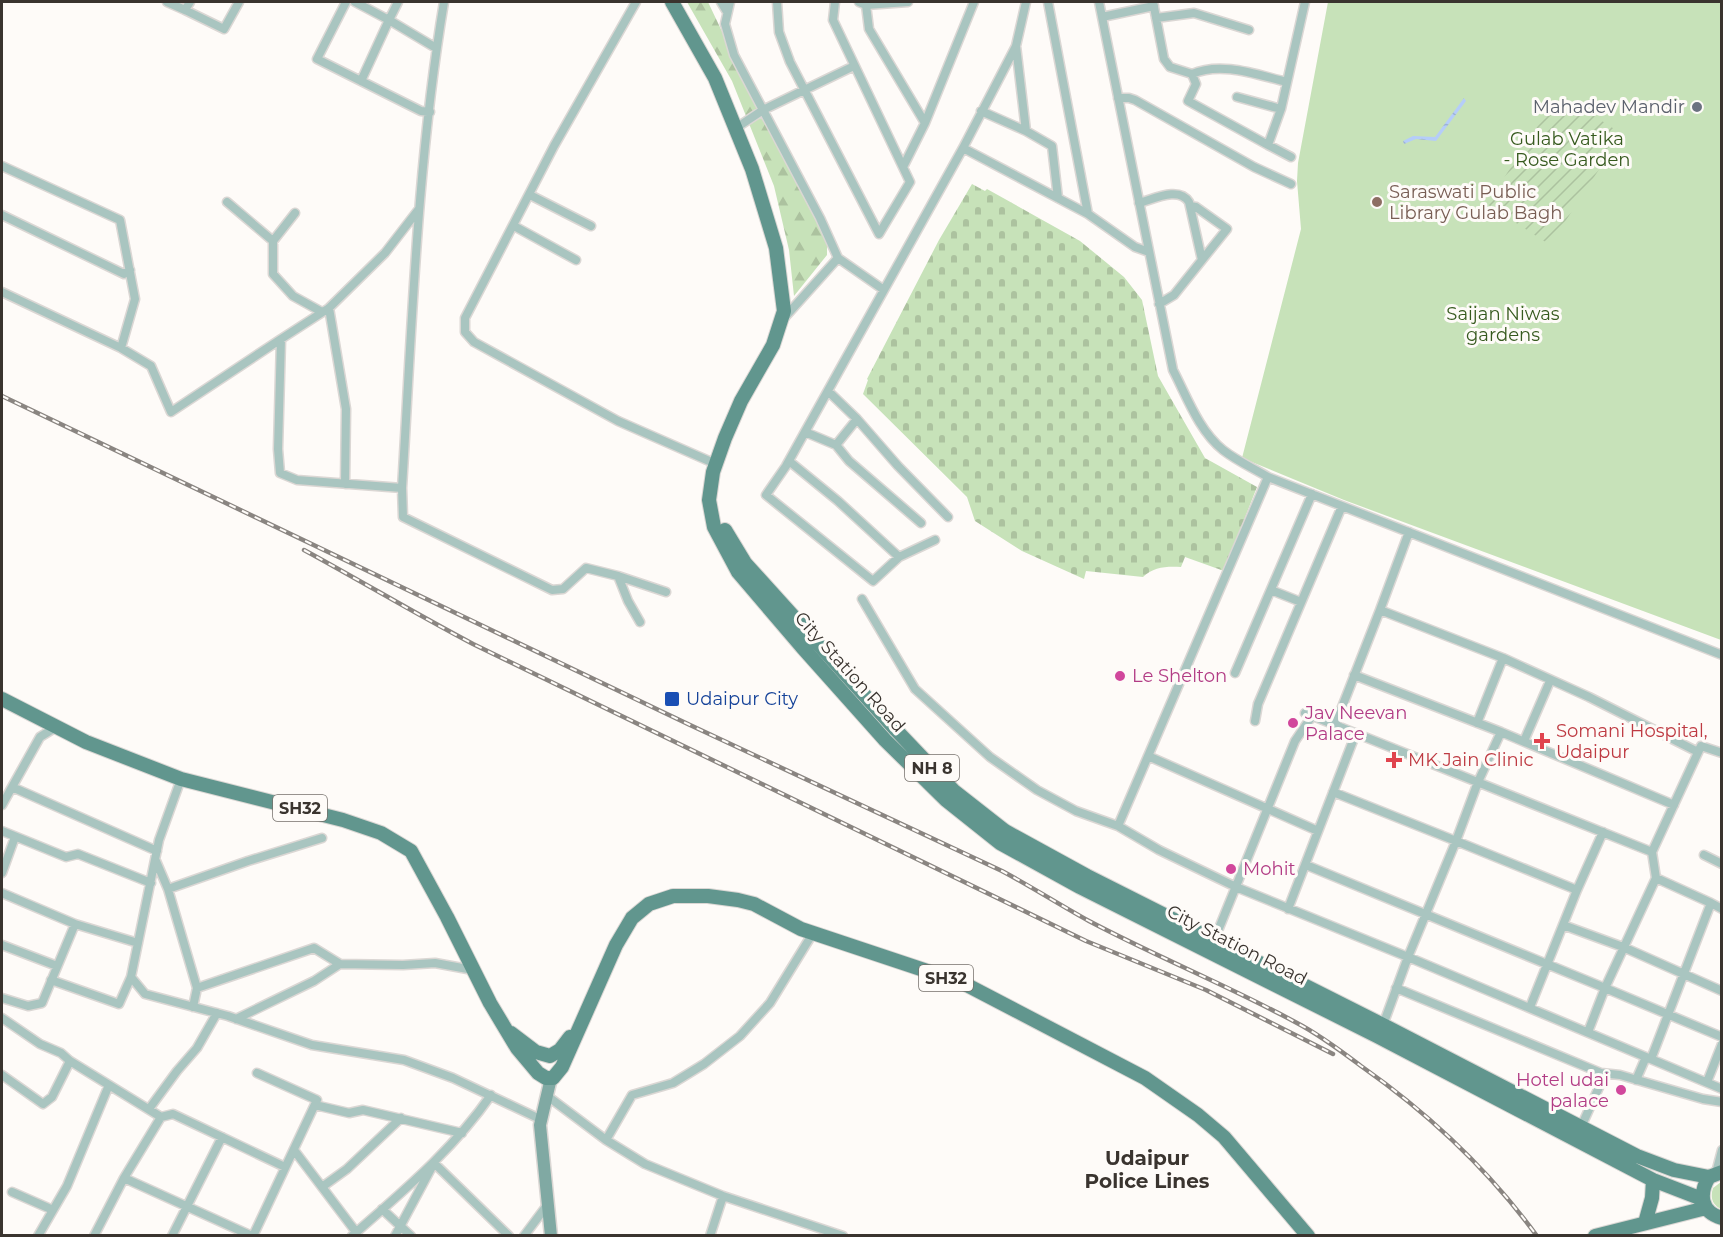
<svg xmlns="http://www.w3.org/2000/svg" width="1723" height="1237" viewBox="0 0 1723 1237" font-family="Montserrat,sans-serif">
  <defs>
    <pattern id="forest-firs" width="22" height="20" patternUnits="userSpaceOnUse" patternTransform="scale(1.5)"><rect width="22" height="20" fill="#c7e2b9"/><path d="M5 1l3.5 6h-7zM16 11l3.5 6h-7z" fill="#acc29f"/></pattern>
    <pattern id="cemetery-stones" width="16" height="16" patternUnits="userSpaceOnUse" patternTransform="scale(1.5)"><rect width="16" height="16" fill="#c7e2b9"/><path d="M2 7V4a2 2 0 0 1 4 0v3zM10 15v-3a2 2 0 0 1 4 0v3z" fill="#acc29f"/></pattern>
    <pattern id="garden-furrows" width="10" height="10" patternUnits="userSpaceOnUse" patternTransform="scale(1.5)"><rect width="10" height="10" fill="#c7e2b9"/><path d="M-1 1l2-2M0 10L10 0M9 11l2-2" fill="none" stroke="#acc29f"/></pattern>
    <pattern id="water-waves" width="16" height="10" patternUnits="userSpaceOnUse" patternTransform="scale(1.5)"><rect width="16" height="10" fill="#b5cdf9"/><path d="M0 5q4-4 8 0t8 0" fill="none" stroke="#9cb1d6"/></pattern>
  </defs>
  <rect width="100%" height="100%" fill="#fefbf8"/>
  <!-- forest -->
  <path fill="url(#forest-firs)" d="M687,2H708L774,141L827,242V255L794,296L789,250L774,186L732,81Z"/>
  <!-- cemetery -->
  <path fill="url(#cemetery-stones)" d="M972,184L985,191L987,189L1080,241L1124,277L1142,300L1158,376L1205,458L1257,487L1224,571L1185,557L1181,567C1167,566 1153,567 1143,577L1086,571L1084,579L1022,551L975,521L967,497L863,394L868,380L867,379L939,240Z"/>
  <!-- park -->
  <path fill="#c7e2b9" d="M1328,2H1721V640L1344,500L1242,458L1301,229L1297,181L1298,163Z
    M1721,1182V1209C1712,1205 1710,1197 1713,1188Z"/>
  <!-- garden -->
  <path fill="url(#garden-furrows)" d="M1559,93L1622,134L1550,245L1487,204Z"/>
  <!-- water -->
  <path fill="url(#water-waves)" d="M1464,98L1466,101L1436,141L1416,139L1404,144L1403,141L1413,136L1435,137Z"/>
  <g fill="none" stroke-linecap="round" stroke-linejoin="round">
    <defs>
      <path id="street" d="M167,2L185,10
        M190,2L185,10L224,29L239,2
        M346,2L317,59L421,111L430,112
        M355,2L389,20L398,2
        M636,2L554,146L465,318V332L474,342L618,421L716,464
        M721,2L727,12
        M730,2L725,24L734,55L820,218L838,258L785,317
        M777,2L779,32L790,62L879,234L910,182L833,20L835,2
        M859,2L866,5L908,2
        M1048,2L1088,214L1135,247L1149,252
        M1099,2L1173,370C1187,397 1199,431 1223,450C1237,461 1253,468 1268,477L1722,655
        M1153,2L1164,59L1170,67L1192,74C1222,61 1257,75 1287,82
        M866,5L869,29L925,123L974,2
        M1102,17L1154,6
        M1156,18L1194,13L1249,30
        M1016,46L1026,131L1052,146L1058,198
        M1192,74L1196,84L1188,101L1268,145L1281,109L1305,2
        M361,81L389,20L436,48
        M1237,97L1281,109
        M1118,98H1129L1135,100L1254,167L1291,184
        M981,111L1026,131
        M736,128L763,110L854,66
        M1268,145L1291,157
        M963,148L1016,46L1026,2
        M2,166L120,220L135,299L121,348
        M903,167L925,123
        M530,195L591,226
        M227,202L273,241
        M1139,203C1154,199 1179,186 1189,202L1202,260L1174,295L1159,304
        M1190,206L1196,207L1227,229L1202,260
        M419,209L385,253L329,308L281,339L278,449L280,473L297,480L402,488L403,517L552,590L563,589L586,568L618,576
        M295,213L273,241V274L293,296L322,312
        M2,215L124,274L130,270
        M514,226L576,260
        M838,258L884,290
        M2,292L121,348L151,366L171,412L281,339
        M329,308L346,409L345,484
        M828,391L857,419L836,445L849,461L921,523
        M857,419L898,466L948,517
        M805,432L836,445
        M789,461L838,501L899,557
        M402,488C412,326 417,162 444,2
        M1409,532L1380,610L1503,658L1477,723
        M935,540L899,557L873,581L766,495L786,466L963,148L1088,214
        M1271,590L1301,602
        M862,599L915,689L990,757L1037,790L1076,811L1118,826L1159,850L1236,887L1408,957L1456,841L1577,890L1530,1007
        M1380,610L1335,725L1652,852L1656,878L1605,988L1722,1037
        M640,622L628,601L618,576L666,592
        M1503,658L1589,697L1698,752
        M1235,673L1312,494
        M1305,713L1335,725
        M1255,721L1258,704L1342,506
        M1501,732L1674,805
        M1524,741L1550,681
        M1148,756L1318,831
        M12,787L157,851
        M1333,792L1456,841L1478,782L1501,732L1354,675
        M2,805L40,737L56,727
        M1118,826L1268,477
        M2,831L66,857L78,854L151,883
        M1652,852L1701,746L1722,753
        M1704,855L1722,864
        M156,861L168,889L197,988L193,1007
        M1306,865L1605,988L1588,1032
        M2,873L15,837
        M168,889L248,861L322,838
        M1577,890L1603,832
        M2,893L75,924L138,943
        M1711,903L1722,909
        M1288,909L1356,733
        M1563,925L1623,947L1722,991
        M1213,943L1295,741L1312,716
        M2,945L57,966
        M131,977L145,994L228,1016L312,1045L404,1060L453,1078L540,1119
        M51,980L119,1004L131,977L159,840L181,779
        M197,988L314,948L340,964L403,965L435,963L473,970
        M1396,988L1601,1073L1620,1075L1703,1099L1722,1102
        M2,998L28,1006L42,1003L75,924
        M2,1018L40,1044L61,1053L70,1061L161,1117L173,1114L285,1167
        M236,1019L314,981L340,964
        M1383,1025L1408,957L1722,1089
        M1651,1059L1711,903L1656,878
        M2,1075L43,1104L52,1097L70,1061
        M1636,1080L1646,1057
        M1707,1082L1722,1044
        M546,1095L606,1140L645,1164L723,1196L843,1236
        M315,1105L349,1113L363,1110L462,1133
        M149,1109L177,1071L197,1048L217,1013
        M1581,1127L1605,1074
        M606,1140L632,1095L673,1083L704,1064L740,1036L770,1003L813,933
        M294,1150L356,1232
        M1716,1173L1722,1150
        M124,1178L252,1236
        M322,1187L347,1169L401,1118
        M12,1192L53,1210
        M382,1209L411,1236
        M38,1236L67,1186L109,1085
        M94,1236L124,1178L161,1117
        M172,1236L222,1137
        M253,1236L317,1100L257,1073
        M352,1236C402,1192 453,1150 491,1095
        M395,1236L434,1163L509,1236
        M524,1236L548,1204
        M710,1236L723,1196"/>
      <path id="secondary" d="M551,1236L540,1125L551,1078"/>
      <path id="primary" d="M672,2L715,78L752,169L776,248L784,311L773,345L741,401L725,438L713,472L709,500L714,527L738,572L802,647L885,740L946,800L1000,843L1080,887L1377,1036L1653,1180L1702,1199
        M725,530L745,563L896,730L954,791L1005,831L1087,876L1383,1025L1637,1156L1674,1170L1709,1177
        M2,699L86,742L181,779L343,820L381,833L411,851L447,917L490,1003L517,1048L538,1073L546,1078H553L562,1067L616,945L632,918L649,904L673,896H708L738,900L754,904L801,929L963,983L1145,1078L1198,1115L1224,1137L1308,1236
        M511,1033L536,1052L550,1056L560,1050L570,1037
        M1722,1172L1709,1177C1699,1193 1700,1212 1722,1218
        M1645,1223L1652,1198L1653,1180
        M1595,1236L1706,1208"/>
    </defs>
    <!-- street casing -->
    <use href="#street" stroke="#dbd7d4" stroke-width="11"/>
    <!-- secondary casing -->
    <use href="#secondary" stroke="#dbd7d4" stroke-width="15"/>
    <!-- primary casing -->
    <use href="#primary" stroke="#dbd7d4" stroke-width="16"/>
    <!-- street -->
    <use href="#street" stroke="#a9c5c0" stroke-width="8"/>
    <!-- secondary -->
    <use href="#secondary" stroke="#80a9a3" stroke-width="12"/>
    <!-- primary -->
    <use href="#primary" stroke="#61968e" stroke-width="14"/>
    <defs>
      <path id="rail" d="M2,396L690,725L1002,871C1032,887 1060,905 1089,921C1157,957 1229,986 1297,1023C1320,1035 1341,1051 1361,1066C1428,1113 1488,1169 1537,1236
        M304,550C361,581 416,614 473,644L1086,941L1206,990L1333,1054"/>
    </defs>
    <!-- rail casing -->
    <use href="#rail" stroke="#8a8581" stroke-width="4.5"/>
    <!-- rail -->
    <use href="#rail" stroke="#fefbf8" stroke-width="2" stroke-dasharray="7" stroke-linecap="butt"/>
  </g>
  <!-- markers -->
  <circle fill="#6b7280" stroke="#fefbf8" stroke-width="2" cx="1697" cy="107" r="6"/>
  <circle fill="#8d6e63" stroke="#fefbf8" stroke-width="2" cx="1377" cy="202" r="6"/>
  <g fill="#d1479c" stroke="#fefbf8" stroke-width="2">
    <circle cx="1120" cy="676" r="6"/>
    <circle cx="1293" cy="723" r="6"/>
    <circle cx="1231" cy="869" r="6"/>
    <circle cx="1621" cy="1090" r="6"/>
  </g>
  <rect fill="#1a4fb4" stroke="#fefbf8" stroke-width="2" x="664" y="691" width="16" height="16" rx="3"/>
  <g fill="#e0444e" stroke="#fefbf8" stroke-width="2">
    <path d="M1539 732h6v6h6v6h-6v6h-6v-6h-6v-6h6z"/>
    <path d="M1391 751h6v6h6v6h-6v6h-6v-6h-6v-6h6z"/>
  </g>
  <g text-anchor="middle" stroke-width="6" stroke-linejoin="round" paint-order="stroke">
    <!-- shield labels -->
    <g fill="#fefbf8" stroke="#75706b" stroke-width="1.5">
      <rect x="905" y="755" width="54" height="26" rx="4.5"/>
      <rect x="273" y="795" width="54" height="26" rx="4.5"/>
      <rect x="919" y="965" width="54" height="26" rx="4.5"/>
    </g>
    <g font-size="16" font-weight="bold" fill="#3a342f">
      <text x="932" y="774">NH 8</text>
      <text x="300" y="814">SH32</text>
      <text x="946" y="984">SH32</text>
    </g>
    <!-- worship labels -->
    <g font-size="18" fill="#5b616d" stroke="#fefbf8" text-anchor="end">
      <text x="1685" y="113">Mahadev Mandir</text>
    </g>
    <!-- park labels -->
    <g font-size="18" fill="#365a1e" stroke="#fefbf8">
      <text x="1567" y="145">Gulab Vatika<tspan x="1567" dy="21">- Rose Garden</tspan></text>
      <text x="1503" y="320">Saijan Niwas<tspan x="1503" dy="21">gardens</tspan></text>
    </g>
    <!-- education labels -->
    <g font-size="18" fill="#785e54" stroke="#fefbf8" text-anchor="start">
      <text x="1389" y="198">Saraswati Public<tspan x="1389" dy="21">Library Gulab Bagh</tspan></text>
    </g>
    <!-- street labels -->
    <g font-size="18" fill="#3a342f" stroke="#fefbf8">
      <text transform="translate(850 672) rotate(48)" y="6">City Station Road</text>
      <text transform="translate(1237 945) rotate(27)" y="6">City Station Road</text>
    </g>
    <!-- hotel labels -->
    <g font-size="18" fill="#b23c85" stroke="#fefbf8" text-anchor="start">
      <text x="1132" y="682">Le Shelton</text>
      <text x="1305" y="719">Jav Neevan<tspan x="1305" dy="21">Palace</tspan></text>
      <text x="1243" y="875">Mohit</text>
      <text x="1609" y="1086" text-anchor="end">Hotel udai<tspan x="1609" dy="21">palace</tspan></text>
    </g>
    <!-- transit labels -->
    <g font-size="18" fill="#164399" stroke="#fefbf8" text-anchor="start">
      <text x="686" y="705">Udaipur City</text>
    </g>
    <!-- health labels -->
    <g font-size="18" fill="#be3a42" stroke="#fefbf8" text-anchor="start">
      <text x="1556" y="737">Somani Hospital,<tspan x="1556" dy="21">Udaipur</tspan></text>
      <text x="1408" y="766">MK Jain Clinic</text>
    </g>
    <!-- neighbourhood labels -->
    <g font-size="20" font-weight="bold" fill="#3a342f" stroke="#fefbf8">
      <text x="1147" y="1165">Udaipur<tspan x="1147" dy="23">Police Lines</tspan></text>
    </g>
  </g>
  <!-- border -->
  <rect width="1723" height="1237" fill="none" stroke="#3a342f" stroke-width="6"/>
</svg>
